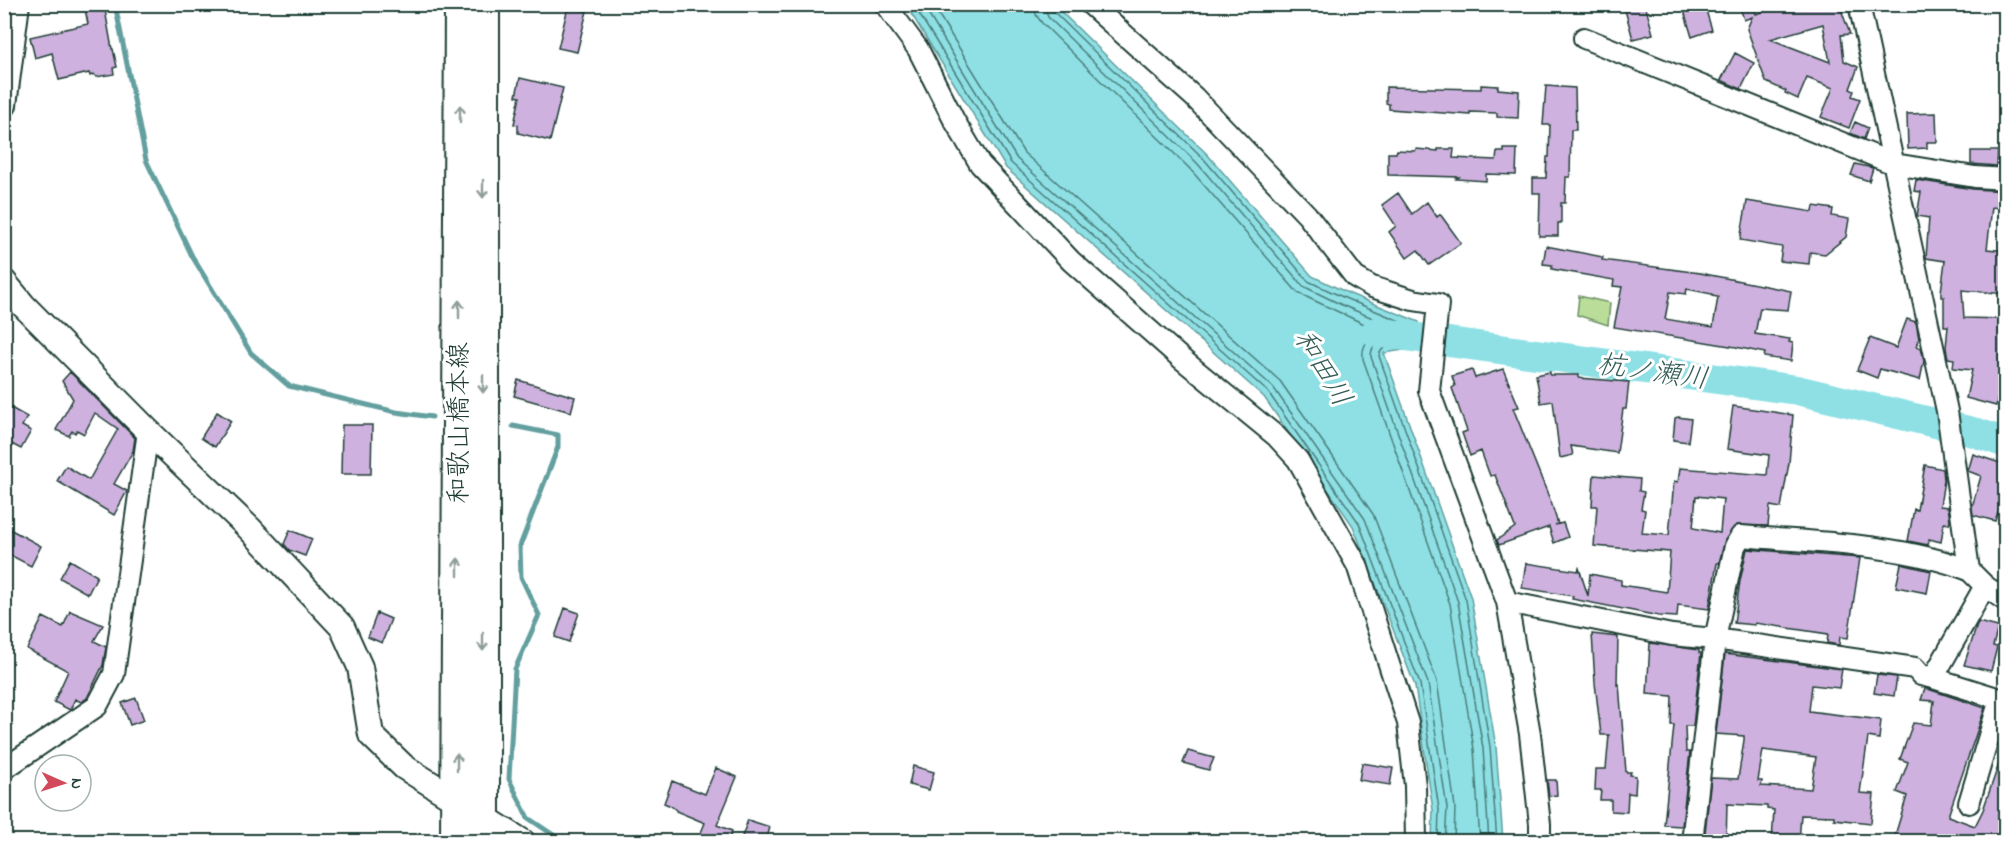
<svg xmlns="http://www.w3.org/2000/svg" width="2010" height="846" viewBox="0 0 2010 846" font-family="'Indie Flower','Klee One',sans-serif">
  <rect width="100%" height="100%" fill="#fff"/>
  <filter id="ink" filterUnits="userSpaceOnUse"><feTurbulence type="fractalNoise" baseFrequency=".0167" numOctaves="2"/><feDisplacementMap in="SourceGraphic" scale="12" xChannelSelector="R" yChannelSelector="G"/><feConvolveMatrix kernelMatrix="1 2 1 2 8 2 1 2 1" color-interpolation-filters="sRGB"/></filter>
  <g filter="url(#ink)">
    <!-- green -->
    <path fill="#bade99" stroke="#6c8e66" stroke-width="1.5" d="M1579,296L1610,303L1608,325L1577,315Z"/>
    <!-- water -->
    <path fill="#8ee0e5" stroke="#629f9e" stroke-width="1.5" d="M906,5H1054L1207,154L1312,276L1350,294L1419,322L1416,348L1384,353L1471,598L1496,747L1503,841H1432L1433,810L1415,686L1353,526L1264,397L1006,168Z"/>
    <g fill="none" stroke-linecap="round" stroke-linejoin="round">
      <!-- shore -->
      <path stroke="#4b7e7b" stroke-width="1.5" d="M913,4L1011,163L1268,392L1359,523L1420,684L1439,809L1438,842
        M922,4L1017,159L1273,387L1365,519L1428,683L1447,808L1445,842
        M932,4L1024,153L1280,381L1373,514L1437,681L1455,807L1454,842
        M1035,4L1036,15L1042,23L1190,169L1298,293L1375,329C1372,341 1361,341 1363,359L1450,604L1474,749L1480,842
        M1044,4L1048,17L1197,163L1303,286L1344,306L1404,331L1402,336C1388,339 1371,338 1371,357L1458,602L1483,748L1489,842
        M1051,4L1053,11L1203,158L1308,281L1347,299L1412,326L1410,342C1399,345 1381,343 1379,356L1466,600L1490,747L1497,842"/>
      <!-- stream -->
      <path stroke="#629f9e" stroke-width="5" d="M115,4L146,160L192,256L251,353L289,386L396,412L432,417
        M513,426L558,435V447L520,546L521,577L539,615L515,669L509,779L528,818L564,842"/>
      <!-- river -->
      <path stroke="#8ee0e5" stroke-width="30" d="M1376,332L1797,390L1977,433L2006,443"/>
    </g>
    <!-- building -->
    <path fill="#ceb1de" stroke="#1f3d34" stroke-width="1.5" fill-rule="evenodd" d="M84,4H104L112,49H113L117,67L113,68L114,74L96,77L94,74L90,76L89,73L59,80L52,53L35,58L30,37L88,24Z
      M1628,4H1645L1653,34L1633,39L1625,10L1630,8Z
      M1682,4H1704L1712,30L1692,37Z
      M1739,4H1753L1756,14L1787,4H1839L1850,34L1841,35L1844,61L1858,67L1850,89L1854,91L1852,96L1860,99L1849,128L1821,117L1833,88L1807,78L1798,99L1785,93L1786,91L1766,82L1747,29L1752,17L1744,20ZM1823,24L1830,62L1770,39Z
      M568,7L587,11L577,52L558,48Z
      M1735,53L1754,63L1741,89L1721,80Z
      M520,78L563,88L550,141L518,133V125L514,124L520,97L516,96Z
      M1481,85L1498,86V89L1519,91L1518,118L1497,117V113L1470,112V115L1389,109V104L1386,103V87L1481,89Z
      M1546,86L1575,88L1576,130H1571L1570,177H1566L1565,203H1561V223H1558V236H1539L1540,193H1533V178H1546L1547,157H1549L1550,125H1543Z
      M1936,113L1937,142H1927V148L1908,149L1907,114Z
      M1855,122L1868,128L1864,139L1850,133Z
      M1416,149L1438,151V149H1454L1453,158L1496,160L1497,152H1504V149H1517L1516,175L1486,174V181L1456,179L1459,177L1388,175V153H1396L1397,150L1415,151Z
      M1971,151H1998L1997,166L1971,164Z
      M1855,164L1873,168L1869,181L1851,175Z
      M1916,180L1973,189L2006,191V209L1992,207L1987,249L2006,251V294L1962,290L1964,318L2006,319V351L2001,384L1996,406L1966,398L1972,370L1953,368L1954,359L1948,358L1946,348L1948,326H1944V297H1941V292L1945,261L1926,258L1929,218L1917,216L1921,192L1914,191Z
      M1398,193L1412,214L1427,202L1437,217L1440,214L1461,243L1429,265L1418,250L1407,258L1389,232L1396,226L1382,205Z
      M1747,201L1813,212L1814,206L1833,209L1832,216L1849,219L1846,237L1825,254L1810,252L1809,264L1780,261L1782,247L1740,240Z
      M1546,246L1603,257L1602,260L1700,273L1791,291L1788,310L1760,308L1755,334L1790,339L1789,342L1793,343L1791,361L1764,357L1765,353L1736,347L1614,327L1622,287L1613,286L1614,280L1552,269V265L1543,264ZM1687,289L1712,294V296L1718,297L1713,327L1665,319L1670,292L1686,294Z
      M1907,319L1916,322L1919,339L1916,346L1921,348L1924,361L1920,380L1880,369L1877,378L1857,370L1870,338L1896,348Z
      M1503,369L1519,407L1513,408L1551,502L1558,524L1555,525L1563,523L1568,537L1554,543L1549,527L1499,545L1497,540L1515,527L1495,475L1490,476L1481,451L1470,456L1462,433L1467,431L1452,388L1455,386L1452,376L1472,370L1475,378Z
      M70,372L135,438L133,451L114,484L127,491L114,515L57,481L66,466L89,480L118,429L95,413L84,434L77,430L75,433L72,431L69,436L56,430L73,399L62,381Z
      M1550,372V375H1579V378L1629,382L1626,409H1623L1617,453L1571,446L1573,455L1560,458L1553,401L1541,403L1536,375Z
      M518,380L575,397L571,412L514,396Z
      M4,404L27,417L22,426L31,431L21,449L4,440Z
      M1733,406L1793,415L1789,463L1781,508L1770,506L1768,526L1736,525L1725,540L1719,563H1717L1709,609L1678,605L1677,617L1659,616L1572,599L1573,596L1522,588L1526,563L1578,571L1579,568L1588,596L1590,574L1621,580V585L1667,592L1670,552L1594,546L1597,506H1592L1594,475L1640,479L1639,491L1644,492L1641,509L1645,510L1642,533L1669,535L1674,481L1678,482L1680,468L1767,475L1769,455L1727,449ZM1696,496L1723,499L1720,533L1693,528Z
      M217,412L231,421L215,447L201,438Z
      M1678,417L1691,419L1688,442L1673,440L1675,418Z
      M342,425H372L371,474H341Z
      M1973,454L2006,465V487L1995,521L1973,515L1972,507L1981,476L1968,471Z
      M1925,465L1943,469L1944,480L1940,506L1948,507L1950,520L1949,524L1944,523L1941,542L1929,539L1928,545L1908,541L1914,509L1917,510Z
      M4,526L41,546L31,566L8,554L11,547L4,544Z
      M290,530L312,539L305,556L289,550L284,544Z
      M1747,549L1860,558L1848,638L1840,637L1839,645L1827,643L1828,634L1755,623V625L1734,623L1740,581Z
      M70,560L97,576L88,594L60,578Z
      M1901,564L1931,571L1927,593L1896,587Z
      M565,608L579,613L569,642L555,637Z
      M70,611L103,625L94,641L106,647L103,665L87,698L81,702L75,699L70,710L54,702L68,671L27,649L43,617L63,627Z
      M377,613L391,619L382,643L368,637Z
      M1978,622L1998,627L1993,646L1997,647L1991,671L1964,665Z
      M1592,634L1618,637L1617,685L1619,684L1626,772H1631L1630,775L1636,776L1635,794L1628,793L1627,812L1611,811V800H1600L1601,790H1595L1596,769H1606L1609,735H1601L1595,683Z
      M1650,643L1699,650V653H1701L1693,726H1685L1686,752H1690L1682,826L1664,825L1674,725H1671L1672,696L1647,694Z
      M1725,654L1842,669L1839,688L1812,685L1809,711L1881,720L1879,739L1868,737L1860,793L1874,794L1871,823L1834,819V816L1801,815L1799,842H1772L1774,810L1767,809V806L1727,804L1726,842H1704L1711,778L1738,779L1744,740V736L1716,734ZM1763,750L1816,757L1811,789L1761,786L1762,781H1758Z
      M1877,675L1897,677L1894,696L1874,693Z
      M1925,688L1985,708L1948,816L1975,826L1983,810L2003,752H2006V842H1893L1907,796L1897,792L1908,762L1900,759L1913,723L1931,725L1934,701L1921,700Z
      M136,698L144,720L130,725L122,703Z
      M1188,751L1214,758L1209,770L1183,763Z
      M1362,763L1393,768L1390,785L1359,780Z
      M913,766L934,772L929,790L909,785Z
      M716,768L737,777L717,825L732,831L728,842H697L705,823L676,811V810L671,806L664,803L672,781L705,794Z
      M1547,780H1556L1557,795L1549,796Z
      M748,820L770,827L766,842H740Z"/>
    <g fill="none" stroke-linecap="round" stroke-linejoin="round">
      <defs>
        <path id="minor" d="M885,4L918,49L954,120L980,164L1071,261L1183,360L1276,436L1298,460L1357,565L1408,723L1415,786L1416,842
          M1090,4L1194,97L1307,215L1355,277L1372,287L1413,300L1438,304L1429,391L1507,602L1530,734L1540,824V842
          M1859,4L1947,411L1969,570L1985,586L2006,601
          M1584,38L1894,164L1975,177L2006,179
          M1507,602L1672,635L1715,639L1915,668L1921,675L1933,678
          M4,769L97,706L114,674L148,431
          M1969,803L2000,699L1933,678L1985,586
          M1692,842L1715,639L1735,546L1741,536C1817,543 1898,543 1969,570"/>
        <path id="tertiary" d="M4,105L17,4
          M4,282L23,305L148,431L250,529L342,627L360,667L371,735L404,767L523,842"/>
        <path id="primary" d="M457,842L461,4
          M483,842V4"/>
      </defs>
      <!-- minor casing -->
      <use href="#minor" stroke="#1f3d34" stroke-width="24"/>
      <!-- tertiary casing -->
      <use href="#tertiary" stroke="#1f3d34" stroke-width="28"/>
      <!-- primary casing -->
      <use href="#primary" stroke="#1f3d34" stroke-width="36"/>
      <!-- minor -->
      <use href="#minor" stroke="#fff" stroke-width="20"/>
      <!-- tertiary -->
      <use href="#tertiary" stroke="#fff" stroke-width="24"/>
      <!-- primary -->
      <use href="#primary" stroke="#fff" stroke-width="32"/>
    </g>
    <!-- one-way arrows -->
    <defs><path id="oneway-shaft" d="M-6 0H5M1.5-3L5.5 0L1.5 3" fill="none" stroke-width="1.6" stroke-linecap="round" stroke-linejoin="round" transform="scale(1.5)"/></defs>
    <g stroke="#8f9e9a">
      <use href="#oneway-shaft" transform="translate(460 114) rotate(-90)"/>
      <use href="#oneway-shaft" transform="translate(483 189) rotate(90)"/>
      <use href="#oneway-shaft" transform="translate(459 309) rotate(-90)"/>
      <use href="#oneway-shaft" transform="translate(483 384) rotate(90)"/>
      <use href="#oneway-shaft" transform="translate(458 567) rotate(-90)"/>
      <use href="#oneway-shaft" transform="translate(483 642) rotate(90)"/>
      <use href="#oneway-shaft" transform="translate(457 762) rotate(-90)"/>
    </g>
  </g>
  <g text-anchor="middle" stroke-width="6" stroke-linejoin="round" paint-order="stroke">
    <!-- street labels -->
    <g font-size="27" fill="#1f3d34" stroke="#fff">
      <text transform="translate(458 423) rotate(-90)" y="9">和歌山橋本線</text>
    </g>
    <!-- water labels -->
    <g font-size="28" font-style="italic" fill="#355e57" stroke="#fff">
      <text transform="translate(1324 367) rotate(59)" y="10">和田川</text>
      <text transform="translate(1653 370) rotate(8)" y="10">杭ノ瀬川</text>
    </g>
  </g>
  <!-- margin -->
  <rect width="2010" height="846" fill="none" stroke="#fff" stroke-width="24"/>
  <rect x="12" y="12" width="1986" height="822" fill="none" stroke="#1f3d34" stroke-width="2" filter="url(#ink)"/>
  <!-- north arrow -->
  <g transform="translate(63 783) rotate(93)"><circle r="28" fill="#ffffff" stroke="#a5b1ae" stroke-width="1.5"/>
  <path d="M0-4.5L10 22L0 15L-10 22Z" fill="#d1495b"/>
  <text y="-9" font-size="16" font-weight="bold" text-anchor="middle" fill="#1f3d34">N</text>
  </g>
</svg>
